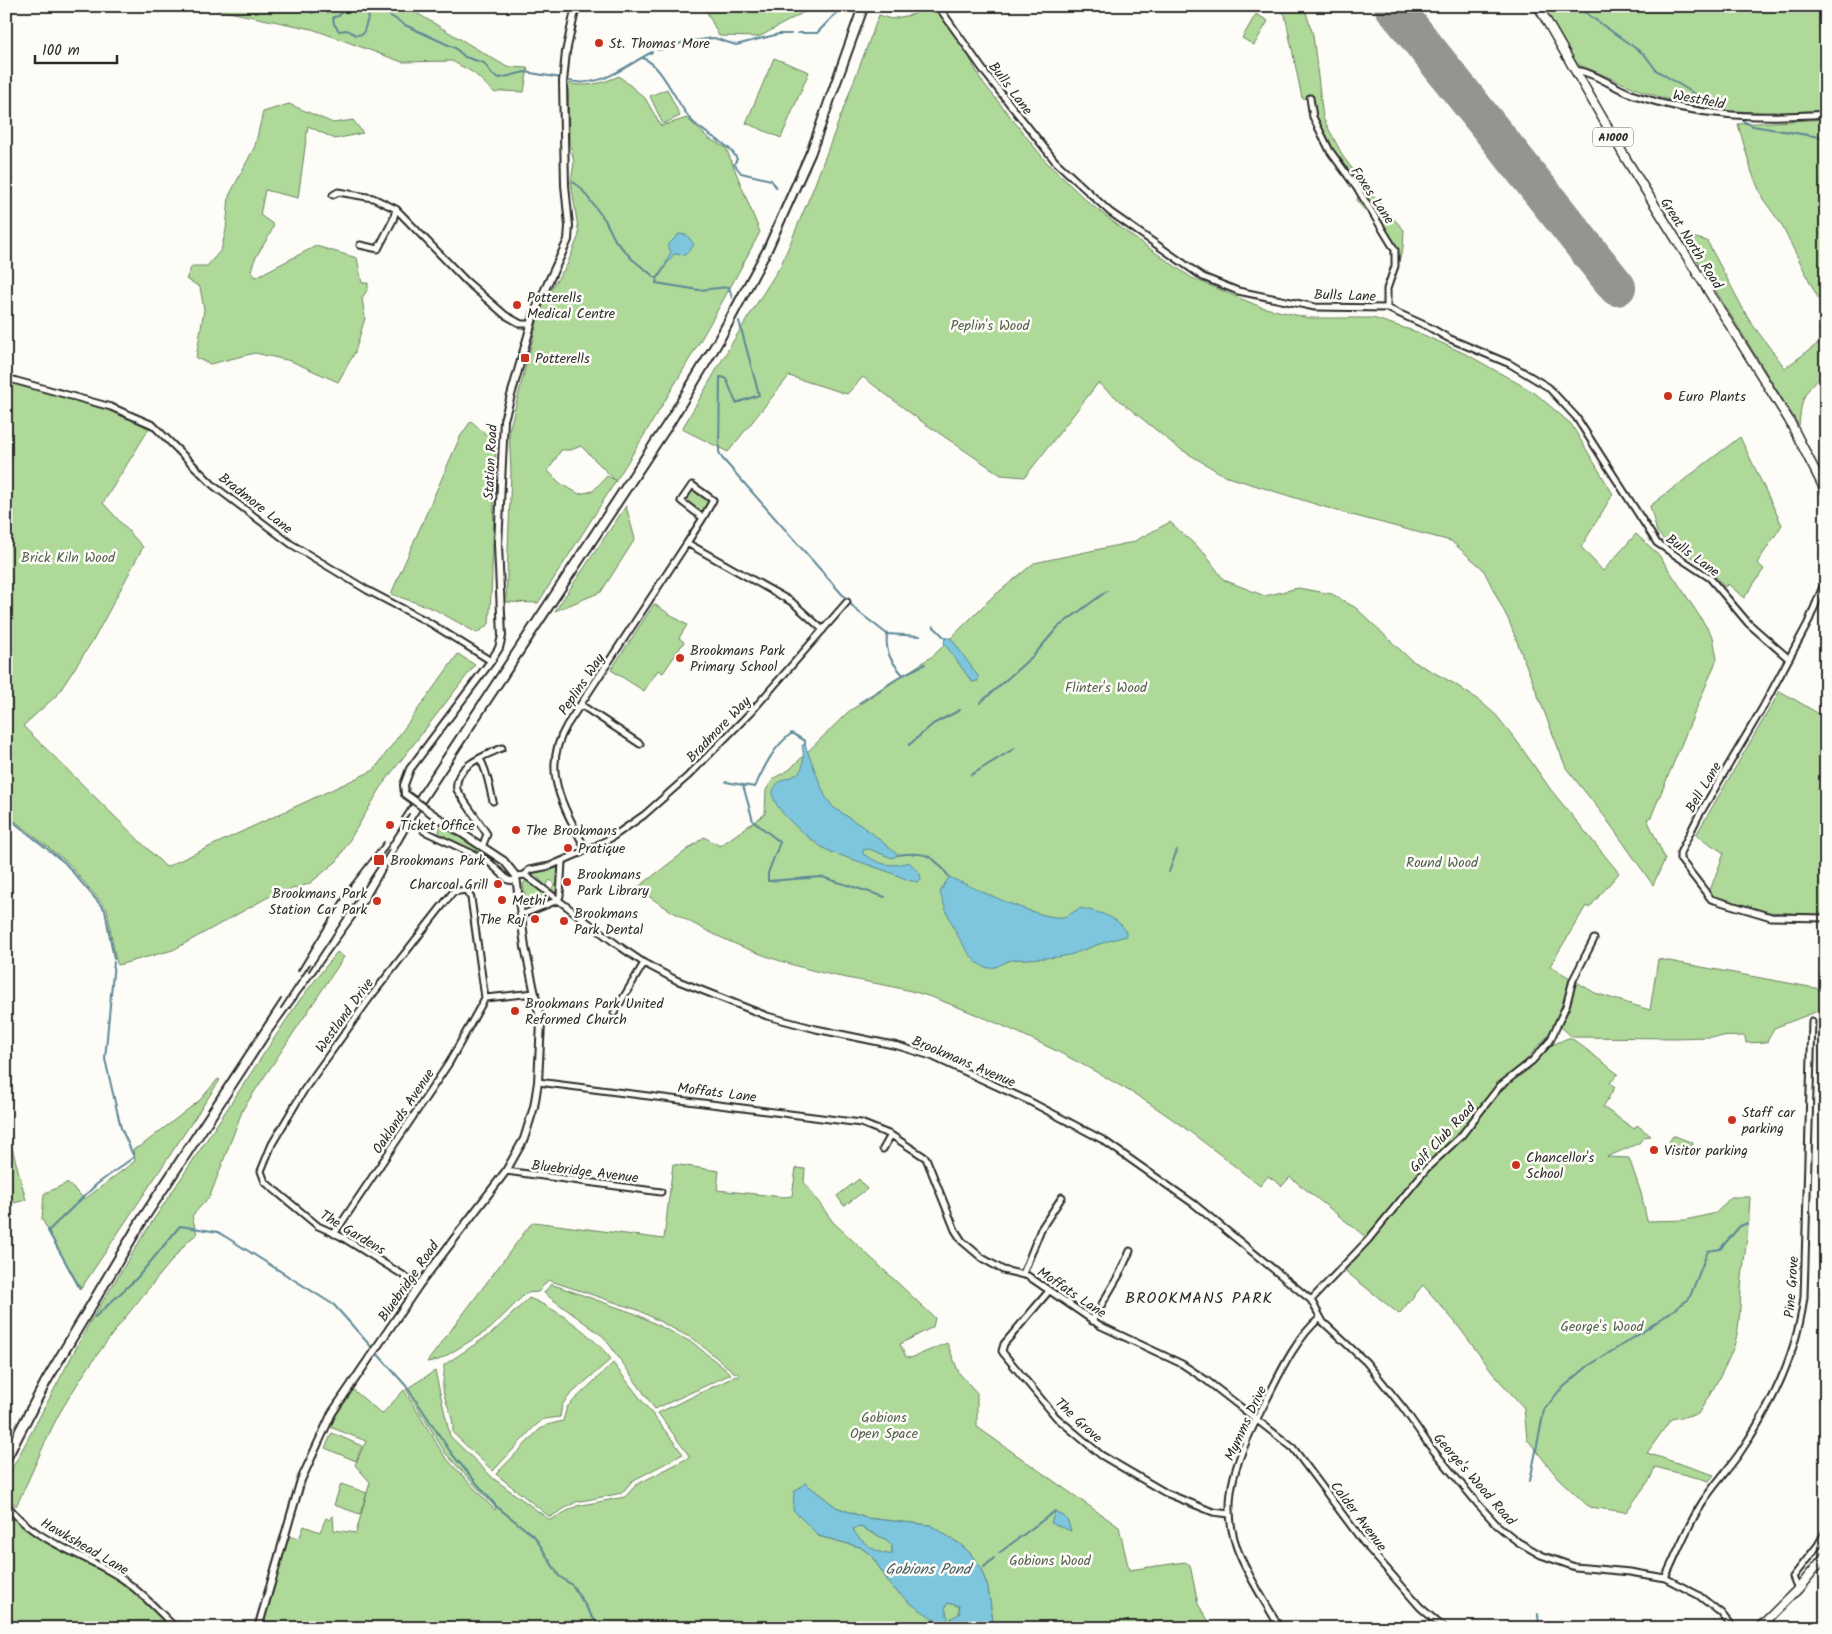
<svg xmlns="http://www.w3.org/2000/svg" width="1832" height="1634" viewBox="0 0 1832 1634" font-family="Kalam,sans-serif">
  <rect width="100%" height="100%" fill="#fdfcf7"/>
  <filter id="ink" filterUnits="userSpaceOnUse"><feTurbulence type="fractalNoise" baseFrequency=".02" numOctaves="2"/><feDisplacementMap in="SourceGraphic" scale="10" xChannelSelector="R" yChannelSelector="G"/><feConvolveMatrix kernelMatrix="1 2 1 2 8 2 1 2 1" color-interpolation-filters="sRGB"/></filter>
  <g filter="url(#ink)">
    <!-- green -->
    <path fill="#aed998" stroke="#6c8262" fill-rule="evenodd" d="M199,6H405L507,67L528,68L524,92L502,91L495,93L474,73L452,61L402,62L312,29Z
      M704,6H815L759,37L719,36Z
      M919,6H933L962,43L981,80L1048,164L1089,203L1133,237L1192,278L1261,307L1309,318H1373L1417,332L1468,355L1535,393L1571,424L1613,494L1581,547L1603,571L1636,534L1659,555L1685,594L1713,637L1717,659L1651,817L1647,819L1665,859L1653,885L1605,817L1566,768L1509,621L1483,569L1451,541L1344,513L1225,476L1177,447L1098,383L1025,477L1001,475L921,421L863,377L847,394L789,376L728,452L682,429L732,343L781,265L813,189L879,15L891,19L915,14Z
      M1277,6H1304L1313,35L1323,118L1344,158L1373,196L1404,230L1403,248L1395,274L1392,272C1395,238 1377,226 1357,201L1359,191C1337,162 1318,134 1310,99L1302,98L1285,15Z
      M1543,6H1826V110L1775,113L1737,111V113L1683,104L1644,92L1577,64Z
      M1256,14L1268,21L1254,45L1242,38Z
      M774,58L809,72L781,138L746,123Z
      M619,76L645,98L661,126L687,118L708,138L726,148L760,232C693,360 617,481 538,603L506,602L511,473L509,431L539,315L551,289L567,265L579,235L571,182L574,162L569,140L568,83C584,88 604,83 619,76ZM581,446L615,480L607,476L593,491L579,494L560,483L548,471L561,450H571Z
      M667,89L680,116L663,124L650,96Z
      M289,104L333,123L353,120L363,133L335,139L308,126L298,198L265,190L260,215L274,225C267,244 255,252 251,271L256,277L316,246L357,258L362,283H368V289L362,298L365,318L355,352L338,382L291,361L255,353L210,364L196,358L204,310L200,287L186,279L192,266H207L221,250L226,230L229,196L255,146L263,112Z
      M1826,119V314L1781,224L1763,199L1752,173L1738,124Z
      M1681,234L1707,241L1749,320L1785,368L1823,340L1826,326V372C1803,393 1802,395 1799,426Z
      M6,381L122,413L149,429L103,503L143,547L95,637L58,694L23,726L166,867L374,770L458,654L475,665L385,781L337,861L309,884L272,895L173,950L118,965L115,957L107,909L67,862L6,814Z
      M471,421L496,443C493,503 494,564 489,624L477,633L434,609L391,594L460,437Z
      M1740,437L1782,525L1757,563L1764,569L1744,598L1728,584L1725,587L1705,565L1666,542L1657,532L1650,506Z
      M691,487L709,497L711,502L702,513L684,503L683,497Z
      M626,506L635,539L601,592L555,611Z
      M1170,522L1205,554L1224,580L1265,596L1298,588L1332,594L1356,608L1411,660L1455,684L1481,702L1496,715L1516,740L1551,790L1619,873L1589,908L1586,906L1550,966L1595,993L1650,1010L1658,959L1826,990V1005L1818,1011L1774,1028L1767,1042L1746,1043L1745,1036L1674,1038L1572,1037L1558,1024L1524,1062L1499,1082L1455,1138L1428,1162L1367,1238L1290,1177L1282,1186L1268,1176L1260,1186C1215,1151 1169,1113 1119,1085C1063,1052 1003,1024 942,1001C907,987 869,983 832,975C763,960 694,930 637,888L704,837L720,846L765,814L766,790L774,778L789,770L848,712L934,655L989,600L1034,563L1133,542Z
      M654,604L687,625L679,638L684,642L663,673L658,670L644,691L611,670Z
      M1780,691L1826,718V915L1769,912L1716,897L1709,893L1724,853L1696,835Z
      M441,824L488,855L487,856L484,857L441,837L439,832Z
      M558,868L557,893L551,889L555,884L550,880L546,886L536,876L532,875L534,872Z
      M526,880L549,898V900L527,908L523,884Z
      M337,952L344,957L243,1109L210,1196L192,1216L197,1234L188,1241C146,1292 102,1342 68,1399C47,1432 34,1471 16,1506L6,1495V1480L90,1322L146,1231L299,1001Z
      M1568,1038L1574,1040L1618,1074L1610,1083L1615,1087L1603,1107L1634,1129L1637,1125L1651,1136L1644,1137L1639,1143L1607,1157L1629,1158L1641,1193L1647,1221L1686,1220L1716,1213L1731,1197H1750C1749,1222 1746,1245 1743,1270C1739,1296 1742,1321 1734,1346C1725,1370 1711,1393 1698,1414L1671,1419L1647,1453L1714,1475L1709,1481L1655,1467L1650,1479L1626,1512L1589,1507L1558,1478L1527,1439L1524,1408L1497,1378L1455,1322L1423,1285L1399,1314L1344,1270L1394,1215L1429,1171L1462,1140L1508,1082L1552,1045Z
      M218,1079L220,1080L80,1290L42,1219L44,1194L67,1183L85,1199L135,1161L133,1149L141,1146L200,1100Z
      M6,1125L26,1200L14,1203L6,1176Z
      M1673,1136H1675L1693,1143L1692,1146L1673,1147L1669,1142Z
      M673,1164L719,1171L717,1190L784,1197L792,1196L796,1168L805,1169L804,1182L833,1222L935,1318L933,1327L900,1344L906,1357L911,1358L947,1343L959,1373L977,1393V1427L1119,1527L1129,1570L1185,1562L1190,1565L1198,1604L1213,1628H994L988,1588L981,1569L970,1553L960,1544L930,1525L866,1518L836,1507L805,1483L818,1536L860,1547L871,1555L892,1587L910,1603L945,1608L948,1603L959,1606V1614L949,1628H261L286,1535L299,1539L304,1526L320,1532L326,1518L330,1520L333,1515L334,1530L356,1533L370,1482L355,1465L366,1441L330,1427L351,1388L382,1414L404,1390L445,1457L495,1510L496,1508L446,1454L406,1389L435,1371L450,1436L494,1479L550,1520L577,1506L625,1497L636,1485L690,1457L658,1413L736,1376L739,1377L737,1372L735,1373L695,1340L638,1310L548,1280L538,1292L526,1293L490,1329L439,1360L427,1362L530,1225L534,1222L664,1239Z
      M859,1179L867,1189L844,1206L837,1196Z
      M551,1284L636,1314L693,1343L731,1374L655,1409L604,1337L544,1293Z
      M529,1298C559,1310 591,1334 611,1359L570,1395L562,1405L560,1417L544,1419L535,1426L493,1471L453,1433C454,1411 445,1406 443,1389C442,1381 445,1374 444,1365L492,1333Z
      M613,1363L683,1454L632,1481L622,1493L576,1502L550,1517L496,1474L539,1430L547,1425L563,1421L567,1407Z
      M332,1433L362,1446L356,1461L325,1448Z
      M341,1484L367,1493L360,1514L334,1505Z
      M6,1509C26,1539 85,1561 116,1579C137,1592 154,1611 171,1628H6Z
      M860,1527L887,1540L892,1546V1555C879,1556 857,1541 853,1529Z"/>
    <!-- water -->
    <path fill="#7dc6de" stroke="#5c8896" fill-rule="evenodd" d="M679,234L687,235L694,245L685,255L674,254L664,268L671,251L667,246Z
      M945,638H951L978,676V681L972,682L944,643Z
      M802,745H805L825,796L833,807L872,833L898,855L892,858L869,849L863,850V854C880,864 889,868 909,862L920,874L921,879L918,882C908,881 899,876 889,872C870,865 850,859 831,852C816,846 768,807 773,791C781,768 810,789 802,745Z
      M949,877C973,887 1039,920 1063,917C1068,916 1075,911 1080,908C1097,912 1122,916 1127,936C1111,939 1089,948 1073,954C1056,959 1030,958 1012,960C1002,962 995,971 984,967C965,959 945,911 940,892Z
      M805,1483L836,1507L866,1518L930,1525L960,1544L970,1553L981,1569L988,1588L994,1628H949L951,1618L959,1614L960,1609L959,1606L948,1603L945,1608L948,1618L944,1626L910,1603L892,1587L871,1555L860,1547L819,1536L793,1510L794,1492ZM860,1527L887,1540L892,1546V1554C880,1556 857,1540 853,1529Z
      M1055,1511L1067,1519L1071,1531L1051,1523Z"/>
    <g fill="none" stroke-linecap="round" stroke-linejoin="round">
      <!-- stream -->
      <path stroke="#5c8896" stroke-width="2" d="M302,6L312,13L325,6
        M346,6L339,16L333,17L334,24L339,31L347,30L356,35L363,34L369,15L375,9L386,13L405,25L455,48L465,57L484,63L493,75L500,78L525,72L561,78
        M1576,6L1645,55L1656,70L1724,112
        M798,33H817L843,6
        M658,50L685,42L714,38L736,45L779,34H791
        M643,58C663,66 676,103 691,120C704,135 729,142 737,159L734,164L741,173L771,180L776,187
        M565,80C600,90 623,67 652,52
        M1743,121L1753,126L1826,138
        M573,182L580,187L605,220L615,240L632,259L657,279L656,283L699,290L729,287L732,298
        M657,279L664,268
        M739,321L759,395L736,403L726,378L720,377L719,452L722,458L856,610L887,634L920,636
        M933,626L945,638
        M887,635C885,654 892,662 903,675L925,664
        M859,703L903,675
        M980,703L1034,655L1058,627L1107,591
        M805,745V741L792,733C774,746 764,767 755,787L743,785L753,821L780,842L768,873V881L822,877L885,897
        M909,745L933,724L960,710
        M971,775L1015,748
        M726,782L743,785
        M6,816L65,863L105,910L114,959
        M898,855C925,851 934,855 949,877
        M1169,872L1177,850
        M80,1288L48,1231L97,1184L134,1157L121,1128L105,1059L114,962
        M95,1317L137,1278L180,1226L218,1232L334,1305L407,1387L452,1454L496,1506L535,1537L559,1576L573,1586L593,1618L603,1628
        M1530,1481L1544,1410L1559,1391L1588,1366L1641,1333L1689,1299L1708,1251L1720,1249L1740,1226L1748,1223
        M999,1553L1055,1511
        M984,1567L994,1558
        M1538,1614L1539,1628"/>
      <!-- runway -->
      <path stroke="#949491" stroke-width="38" d="M1393,6L1617,287"/>
      <defs>
        <path id="minor" d="M938,6L986,74L1055,161L1110,212L1203,277L1238,291L1315,307L1387,308L1429,327L1448,338L1510,364L1548,387L1576,417L1657,543L1710,578L1748,623L1788,658
          M1575,70C1596,73 1614,88 1634,95C1699,117 1758,119 1826,114
          M1310,98L1313,117L1330,151L1359,191L1395,250V266L1387,289V308
          M333,195L338,192L373,198L396,209L466,281L505,315L521,324H531
          M360,245L378,249L393,220L396,209
          M6,378L111,407L153,425L214,486L291,544L367,590L430,623L491,661
          M692,485L713,500L703,518L681,501Z
          M687,543L703,518
          M1826,579L1808,623L1763,707L1698,817L1680,853V859L1711,899L1771,917L1826,918
          M581,705L640,744
          M480,759C488,772 489,787 493,801
          M424,831L488,861L508,880L516,881
          M482,847L487,834L457,790C453,766 484,756 502,748
          M586,850C565,808 539,772 567,725L687,543L792,602L823,630
          M525,875L529,870L550,866L587,850L611,838L644,815L688,776L751,712L847,602
          M516,876L525,875L529,878L619,946L644,963L676,980L767,1016L816,1029L898,1046L931,1056L1029,1101L1103,1140L1194,1204L1311,1300L1323,1322L1366,1362L1404,1409L1429,1445L1477,1503L1497,1525L1518,1542L1541,1555L1575,1567L1630,1572L1665,1578L1698,1595L1721,1613L1733,1628
          M521,915L558,900L560,896L562,862
          M485,998L535,993
          M614,1013L644,963
          M538,1082L861,1123L891,1135L926,1158L955,1230L962,1241L982,1258L1003,1270L1028,1276L1101,1326L1182,1364L1206,1380L1293,1448L1364,1543L1420,1607L1444,1628
          M883,1149L891,1135
          M506,1171L661,1192
          M334,1234L449,1063L485,998L471,898L466,890L453,892L369,999L304,1090L272,1144L261,1171L265,1182L318,1226L340,1236L419,1285
          M1023,1274L1041,1229L1062,1197
          M1049,1291L1004,1344L1002,1351L1004,1354L1056,1417L1101,1455L1166,1493L1213,1512L1229,1514
          M1311,1300L1368,1240L1427,1168L1461,1136L1500,1086L1532,1061L1550,1041L1566,1006L1573,980L1594,939
          M1092,1321L1119,1275L1130,1251
          M6,1503C31,1541 85,1554 121,1578C142,1592 158,1611 176,1628
          M1665,1578C1677,1553 1687,1527 1702,1503C1713,1486 1727,1471 1739,1454C1771,1407 1797,1355 1804,1297L1812,1021
          M1798,1589L1793,1577L1818,1545L1826,1531
          M1280,1628C1267,1605 1252,1582 1241,1558C1214,1499 1241,1450 1268,1397C1281,1371 1297,1337 1320,1318"/>
        <path id="tertiary" d="M405,794L404,785L410,769L491,661L499,648L502,636L498,545L504,420L535,311L568,240L569,226L565,185L563,82L566,52L576,6
          M258,1628L301,1480L332,1413L419,1285L506,1171L524,1139L534,1107L538,1082L541,1023L525,947L516,876L504,861L434,815"/>
        <path id="secondary" d="M1763,1624L1775,1628"/>
        <path id="primary" d="M1538,6L1626,159L1789,420L1826,492
          M1759,1628L1798,1589L1826,1555"/>
      </defs>
      <!-- minor casing -->
      <use href="#minor" stroke="#2b2b2b" stroke-width="9"/>
      <!-- tertiary casing -->
      <use href="#tertiary" stroke="#2b2b2b" stroke-width="10"/>
      <!-- secondary casing -->
      <use href="#secondary" stroke="#2b2b2b" stroke-width="11"/>
      <!-- primary casing -->
      <use href="#primary" stroke="#2b2b2b" stroke-width="11"/>
      <!-- minor -->
      <use href="#minor" stroke="#fdfcf7" stroke-width="5"/>
      <!-- tertiary -->
      <use href="#tertiary" stroke="#fdfcf7" stroke-width="6"/>
      <!-- secondary -->
      <use href="#secondary" stroke="#fdfcf7" stroke-width="7"/>
      <!-- primary -->
      <use href="#primary" stroke="#fdfcf7" stroke-width="8"/>
      <!-- rail -->
      <path stroke="#2b2b2b" stroke-width="2" d="M402,818L665,419L713,340L763,248L807,149L858,6
        M383,854L409,814
        M298,971L349,887L384,842
        M309,971L389,850
        M281,1008L310,964
        M6,1446L42,1378L137,1218L281,999
        M6,1470L51,1383L146,1224L272,1032L368,900L416,816L674,425L722,345L771,253L815,155L869,6"/>
      <defs>
        <path id="tertiary-bridge" d="M405,794L434,815"/>
      </defs>
      <!-- tertiary-bridge casing -->
      <use href="#tertiary-bridge" stroke="#2b2b2b" stroke-width="10" stroke-linecap="butt"/>
      <!-- tertiary-bridge -->
      <use href="#tertiary-bridge" stroke="#fdfcf7" stroke-width="6"/>
    </g>
  </g>
  <!-- markers -->
  <g fill="#c8321e" stroke="#fdfcf7" stroke-width="2">
    <circle cx="599" cy="43" r="5"/>
    <circle cx="517" cy="305" r="5"/>
    <rect x="520" y="353" width="10" height="10" rx="2.5"/>
    <circle cx="1668" cy="396" r="5"/>
    <circle cx="680" cy="658" r="5"/>
    <circle cx="390" cy="825" r="5"/>
    <circle cx="516" cy="830" r="5"/>
    <circle cx="568" cy="848" r="5"/>
    <rect x="373" y="854" width="12" height="12" rx="2.5"/>
    <circle cx="567" cy="882" r="5"/>
    <circle cx="498" cy="884" r="5"/>
    <circle cx="502" cy="900" r="5"/>
    <circle cx="377" cy="901" r="5"/>
    <circle cx="535" cy="919" r="5"/>
    <circle cx="564" cy="921" r="5"/>
    <circle cx="515" cy="1011" r="5"/>
    <circle cx="1732" cy="1120" r="5"/>
    <circle cx="1654" cy="1150" r="5"/>
    <circle cx="1516" cy="1165" r="5"/>
  </g>
  <g text-anchor="middle" stroke-width="5" stroke-linejoin="round" paint-order="stroke">
    <!-- shield labels -->
    <rect fill="#fdfcf7" stroke="#6a6a68" stroke-width="1" x="1593" y="127.5" width="40" height="19" rx="4"/>
    <g font-size="12" font-weight="bold" fill="#2b2b2b">
      <text x="1613" y="141">A1000</text>
    </g>
    <!-- poi labels -->
    <g font-size="14" fill="#2b2b2b" stroke="#fdfcf7" text-anchor="start">
      <text x="609" y="48">St. Thomas More</text>
      <text x="527" y="302">Potterells<tspan x="527" dy="16">Medical Centre</tspan></text>
      <text x="535" y="363">Potterells</text>
      <text x="1678" y="401">Euro Plants</text>
      <text x="690" y="655">Brookmans Park<tspan x="690" dy="16">Primary School</tspan></text>
      <text x="400" y="830">Ticket Office</text>
      <text x="526" y="835">The Brookmans</text>
      <text x="578" y="853">Pratique</text>
      <text x="390" y="865">Brookmans Park</text>
      <text x="577" y="879">Brookmans<tspan x="577" dy="16">Park Library</tspan></text>
      <text x="488" y="889" text-anchor="end">Charcoal Grill</text>
      <text x="367" y="898" text-anchor="end">Brookmans Park<tspan x="367" dy="16">Station Car Park</tspan></text>
      <text x="512" y="905">Methi</text>
      <text x="574" y="918">Brookmans<tspan x="574" dy="16">Park Dental</tspan></text>
      <text x="525" y="924" text-anchor="end">The Raj</text>
      <text x="525" y="1008">Brookmans Park United<tspan x="525" dy="16">Reformed Church</tspan></text>
      <text x="1742" y="1117">Staff car<tspan x="1742" dy="16">parking</tspan></text>
      <text x="1664" y="1155">Visitor parking</text>
      <text x="1526" y="1162">Chancellor's<tspan x="1526" dy="16">School</tspan></text>
    </g>
    <!-- street labels -->
    <g font-size="14" fill="#2b2b2b" stroke="#fdfcf7">
      <text transform="translate(1011 88) rotate(53)" y="5">Bulls Lane</text>
      <text transform="translate(1699 99) rotate(11)" y="5">Westfield</text>
      <text transform="translate(1373 195) rotate(56)" y="5">Foxes Lane</text>
      <text transform="translate(1692 243) rotate(58)" y="5">Great North Road</text>
      <text transform="translate(1345 295) rotate(2)" y="5">Bulls Lane</text>
      <text transform="translate(490 462) rotate(-87)" y="5">Station Road</text>
      <text transform="translate(256 503) rotate(38)" y="5">Bradmore Lane</text>
      <text transform="translate(1693 555) rotate(36)" y="5">Bulls Lane</text>
      <text transform="translate(581 684) rotate(-56)" y="5">Peplins Way</text>
      <text transform="translate(718 729) rotate(-46)" y="5">Bradmore Way</text>
      <text transform="translate(1703 787) rotate(-59)" y="5">Bell Lane</text>
      <text transform="translate(344 1015) rotate(-54)" y="5">Westland Drive</text>
      <text transform="translate(964 1061) rotate(23)" y="5">Brookmans Avenue</text>
      <text transform="translate(717 1092) rotate(7)" y="5">Moffats Lane</text>
      <text transform="translate(403 1111) rotate(-56)" y="5">Oaklands Avenue</text>
      <text transform="translate(1442 1137) rotate(-47)" y="5">Golf Club Road</text>
      <text transform="translate(585 1171) rotate(7)" y="5">Bluebridge Avenue</text>
      <text transform="translate(353 1232) rotate(31)" y="5">The Gardens</text>
      <text transform="translate(408 1281) rotate(-55)" y="5">Bluebridge Road</text>
      <text transform="translate(1791 1287) rotate(-86)" y="5">Pine Grove</text>
      <text transform="translate(1072 1292) rotate(34)" y="5">Moffats Lane</text>
      <text transform="translate(1079 1420) rotate(43)" y="5">The Grove</text>
      <text transform="translate(1245 1423) rotate(-65)" y="5">Mymms Drive</text>
      <text transform="translate(1475 1479) rotate(49)" y="5">George's Wood Road</text>
      <text transform="translate(1359 1516) rotate(53)" y="5">Calder Avenue</text>
      <text transform="translate(85 1546) rotate(30)" y="5">Hawkshead Lane</text>
    </g>
    <!-- park labels -->
    <g font-size="14" fill="#525f4c" stroke="#fdfcf7">
      <text x="990" y="330">Peplin's Wood</text>
      <text x="68" y="562">Brick Kiln Wood</text>
      <text x="1106" y="692">Flinter's Wood</text>
      <text x="1442" y="867">Round Wood</text>
      <text x="1602" y="1331">George's Wood</text>
      <text x="884" y="1422">Gobions<tspan x="884" dy="16">Open Space</tspan></text>
      <text x="1050" y="1565">Gobions Wood</text>
    </g>
    <!-- water labels -->
    <g font-size="15" font-style="italic" fill="#445a61" stroke="#fdfcf7">
      <text x="928" y="1574">Gobions Pond</text>
    </g>
    <!-- quarter labels -->
    <g font-size="16" letter-spacing="1" fill="#2b2b2b" stroke="#fdfcf7">
      <text x="1199" y="1303">BROOKMANS PARK</text>
    </g>
  </g>
  <!-- margin -->
  <rect width="1832" height="1634" fill="none" stroke="#fdfcf7" stroke-width="25"/>
  <rect x="12" y="12" width="1807" height="1609" fill="none" stroke="#2b2b2b" stroke-width="2" filter="url(#ink)"/>
  <!-- scale -->
  <path d="M35 55v8h82v-8" fill="none" stroke="#2b2b2b" stroke-width="2.5"/>
  <text x="42" y="55" font-size="15" fill="#2b2b2b" stroke="#fdfcf7" stroke-width="4" paint-order="stroke">100 m</text>
</svg>
